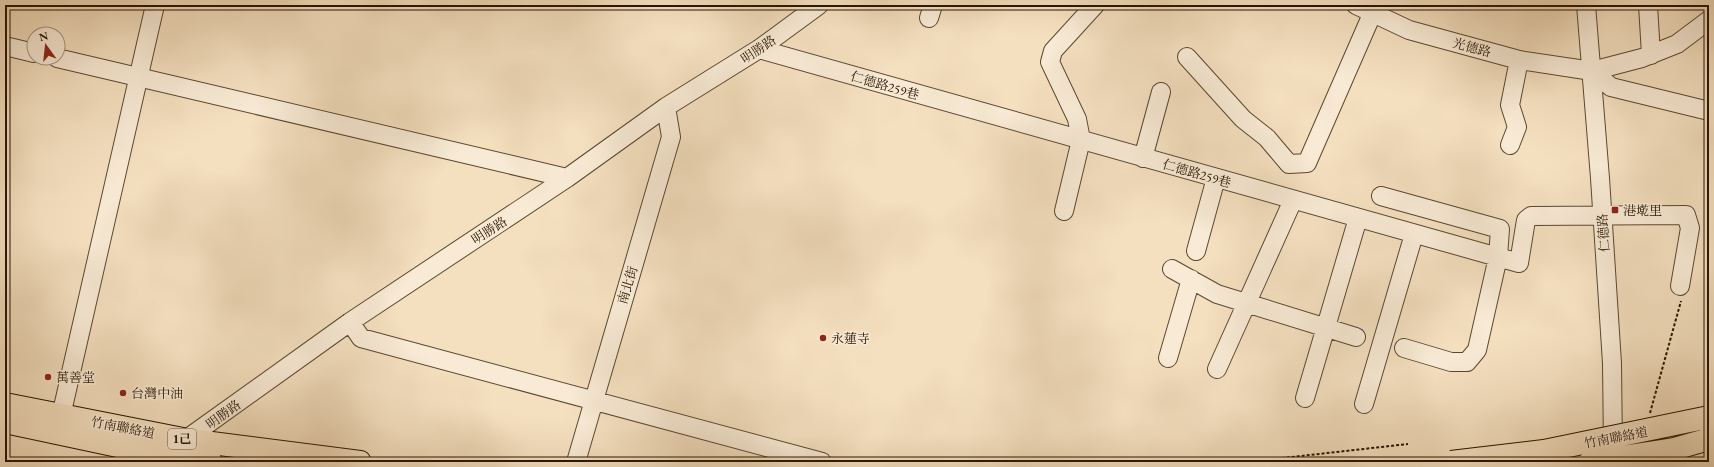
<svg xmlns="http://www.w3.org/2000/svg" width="1714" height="467" viewBox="0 0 1714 467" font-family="'EB Garamond','Noto Serif TC',serif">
  <rect width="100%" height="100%" fill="#f4dfbf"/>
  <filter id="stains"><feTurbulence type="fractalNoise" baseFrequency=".005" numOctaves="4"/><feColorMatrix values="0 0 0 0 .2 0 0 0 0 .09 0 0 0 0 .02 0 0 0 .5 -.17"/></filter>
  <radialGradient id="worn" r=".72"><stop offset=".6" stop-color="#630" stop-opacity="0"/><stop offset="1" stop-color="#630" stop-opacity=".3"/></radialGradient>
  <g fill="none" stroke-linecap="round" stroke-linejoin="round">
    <defs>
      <path id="minor" d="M1356,5L1409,30L1519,60L1592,71L1642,58L1677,44L1709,20
        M1586,5L1600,178L1612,363L1613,449
        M1648,5L1651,55
        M929,18L933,5
        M5,46L34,53
        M759,49L1519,263L1526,220L1531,216L1686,215L1690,228L1680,286
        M1187,57L1243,119L1267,138L1289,164L1307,163L1376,5
        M57,58L567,178
        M1592,71L1611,87L1709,111
        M1510,145L1517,127L1510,105L1519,60
        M1143,158L1161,92
        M1381,196L1500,229L1498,257L1477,350L1467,362H1451L1404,348
        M1064,211L1081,140L1077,119L1050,62L1053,51L1095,5
        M1196,251L1216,178
        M1172,269L1217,294L1356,337
        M350,322L361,338L822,462
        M1168,358L1191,279
        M1217,369L1293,200
        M1305,398L1358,218
        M1364,404L1414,234
        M61,416L155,5
        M181,443L350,322L567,178L666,107L759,49L819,5
        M576,462L671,137L666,107"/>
      <path id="major" d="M5,404L188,440L360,462
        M5,422L160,455L211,462"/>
    </defs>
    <!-- minor casing -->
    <use href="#minor" stroke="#5a4830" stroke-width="20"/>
    <!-- major casing -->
    <use href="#major" stroke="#271500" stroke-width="24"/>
    <!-- path -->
    <path stroke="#271500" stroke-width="2" stroke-dasharray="3 2" stroke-linecap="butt" d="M1650,413L1681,301
      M1247,462L1408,444"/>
    <!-- minor -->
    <use href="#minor" stroke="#f8ead5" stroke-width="18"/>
    <!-- major -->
    <use href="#major" stroke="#f4dfbf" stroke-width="22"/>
    <defs>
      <path id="major-bridge" d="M1451,462L1544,451L1709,417
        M1590,462L1674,449L1709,439"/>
    </defs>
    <!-- major-bridge casing -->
    <use href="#major-bridge" stroke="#271500" stroke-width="24" stroke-linecap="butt"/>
    <!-- major-bridge -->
    <use href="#major-bridge" stroke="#f4dfbf" stroke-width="22"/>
  </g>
  <!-- markers -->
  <g fill="#8f2418" stroke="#f8ead5" stroke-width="1.5">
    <rect x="1611" y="206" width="8" height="8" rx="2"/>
    <circle cx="823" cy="338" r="4"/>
    <circle cx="48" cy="377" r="4"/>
    <circle cx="123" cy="393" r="4"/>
  </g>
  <g text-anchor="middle" stroke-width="3" stroke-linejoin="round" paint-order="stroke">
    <!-- shield labels -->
    <rect fill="#f8ead5" stroke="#665540" stroke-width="1" x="168" y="429" width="28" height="20" rx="3"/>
    <g font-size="12" font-weight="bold" fill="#271500">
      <text x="182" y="443">1己</text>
    </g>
    <!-- street labels -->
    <g font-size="13" fill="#271500" stroke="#f8ead5">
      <text transform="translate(1472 47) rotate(15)" y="5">光德路</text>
      <text transform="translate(758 49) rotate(-34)" y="5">明勝路</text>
      <text transform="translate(885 85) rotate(16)" y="5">仁德路259巷</text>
      <text transform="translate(1197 173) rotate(16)" y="5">仁德路259巷</text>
      <text transform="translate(489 230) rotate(-33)" y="5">明勝路</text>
      <text transform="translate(1603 233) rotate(-94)" y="5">仁德路</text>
      <text transform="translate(627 285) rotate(-73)" y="5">南北街</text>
      <text transform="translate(223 414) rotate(-36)" y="5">明勝路</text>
      <text transform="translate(123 427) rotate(11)" y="5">竹南聯絡道</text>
      <text transform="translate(1616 437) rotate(-11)" y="5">竹南聯絡道</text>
    </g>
    <!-- poi labels -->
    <g font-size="13" fill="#271500" stroke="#f8ead5" text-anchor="start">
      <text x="1623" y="215">港墘里</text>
      <text x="831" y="343">永蓮寺</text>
      <text x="56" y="382">萬善堂</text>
      <text x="131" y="398">台灣中油</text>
    </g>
  </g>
  <!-- margin -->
  <rect width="1714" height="467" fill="none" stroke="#f4dfbf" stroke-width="20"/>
  <rect x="6" y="6" width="1702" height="455" fill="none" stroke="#271500" stroke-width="2"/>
  <rect x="10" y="10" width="1694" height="447" fill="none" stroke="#271500"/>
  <!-- north arrow -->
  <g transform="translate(46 46) rotate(345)"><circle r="19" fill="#f8ead5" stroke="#a49580"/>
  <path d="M0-3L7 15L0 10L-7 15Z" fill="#8f2418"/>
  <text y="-6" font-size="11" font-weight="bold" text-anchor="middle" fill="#271500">N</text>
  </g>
  <rect width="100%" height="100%" filter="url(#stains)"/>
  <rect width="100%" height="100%" fill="url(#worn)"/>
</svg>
